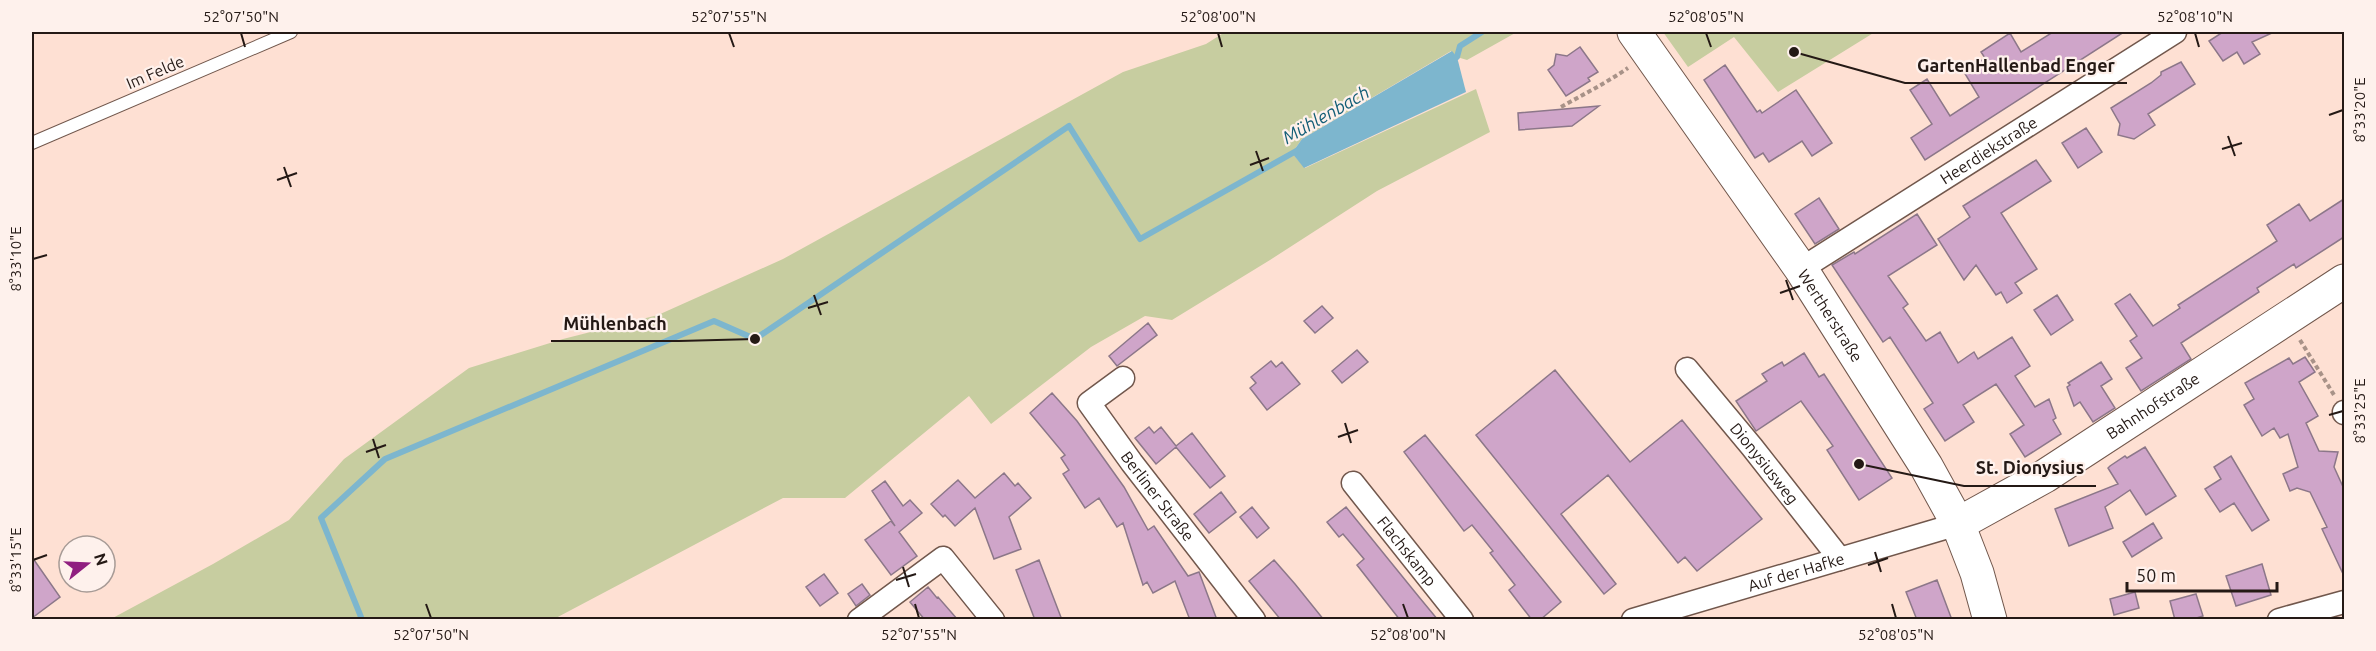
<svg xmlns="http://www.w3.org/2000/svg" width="2376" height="651" viewBox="0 0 2376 651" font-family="Ubuntu,sans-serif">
  <rect width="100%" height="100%" fill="#fee0d3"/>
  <!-- green -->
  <path fill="#c7cda0" d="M1225,32H1517L1467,60L1457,57L1451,51L1302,139L1292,153L1305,168L1476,89L1490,132L1377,191L1270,260L1172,320L1145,316L1091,347L991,424L969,396L845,498H783L554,619L109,620L213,564L289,520L344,459L469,368L563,339L658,315L783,259L1123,72L1206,44Z
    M1663,32H1875L1778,92L1734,37L1688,67Z"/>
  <!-- water -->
  <path fill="#7db6ce" d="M1452,51L1457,57L1466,92L1304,168L1292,153L1302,139Z"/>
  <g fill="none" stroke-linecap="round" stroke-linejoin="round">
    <!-- stream -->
    <path stroke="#7db6ce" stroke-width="6" d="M1452,60L1457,57L1460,46L1482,32
      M359,620L361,617L321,518L385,459L714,321L755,339L1069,126L1140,239L1298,150"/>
  </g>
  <!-- building -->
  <path fill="#cfa5c9" stroke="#8c7789" stroke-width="1.5" d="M2053,32H2124L1925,160L1911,138L1932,124L1910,90L1927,79L1950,116L1979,97L1964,72L1985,58L1981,52L2010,33L2021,52Z
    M2223,32H2274L2252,42L2260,54L2244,64L2237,52L2223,61L2209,41Z
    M1580,47L1598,72L1588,78L1590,81L1566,96L1548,70L1554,65L1556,54L1567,56Z
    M2181,62L2195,84L2148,114L2155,125L2134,139L2118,135L2120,124L2111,108L2151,83L2161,75V72Z
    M1725,65L1757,112L1760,110L1762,113L1796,90L1832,143L1812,156L1802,141L1769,162L1763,153L1755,158L1704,80Z
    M1599,106L1572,126L1519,130L1518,113Z
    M2086,128L2102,152L2078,168L2062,143Z
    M2036,160L2051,181L2001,213L2037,269L2015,283L2022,293L2007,303L2001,292L1996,295L1976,265L1964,280L1938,239L1970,217L1963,206Z
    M1819,198L1839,229L1815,244L1795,214Z
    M2344,199V237L2296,268L2294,264L2257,288L2259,292L2181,343L2191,359L2141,391L2126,368L2142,358L2130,341L2137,336L2115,304L2130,294L2153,326L2180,308L2178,305L2277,241L2267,225L2299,204L2310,221Z
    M1917,214L1937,245L1888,276L1908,304L1903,308L1926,341L1940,332L1958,363L1974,352L1978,359L2012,337L2030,366L2015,376L2035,407L2049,399L2056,418L2053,420L2061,434L2025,457L2010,434L2024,425L1996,384L1963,405L1974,422L1945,441L1924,409L1933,403L1890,337L1883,342L1832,265L1854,252L1855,254Z
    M2057,295L2073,320L2051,335L2034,310Z
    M1322,306L1333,318L1315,333L1304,321Z
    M1148,323L1157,335L1117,366L1109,356Z
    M1357,350L1368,362L1342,383L1332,371Z
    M1804,353L1819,377L1824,374L1892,478L1859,500L1827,450L1833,446L1801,401L1756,431L1736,401L1767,381L1762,374L1782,362L1784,366Z
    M2305,357L2315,372L2299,382L2318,416L2306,423L2319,451L2338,452L2334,467L2344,489V576L2322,529L2327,527L2310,492L2297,488L2290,491L2283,474L2298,467L2288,434L2280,438L2274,428L2262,436L2244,405L2254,399L2245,383L2289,358L2293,364Z
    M1271,361L1276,367L1282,362L1300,384L1267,410L1250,388L1256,383L1251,377Z
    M2101,362L2112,379L2101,386L2115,408L2093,422L2080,402L2074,406L2067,387L2070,385L2068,383Z
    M1555,370L1630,462L1682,420L1762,519L1697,571L1685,557L1678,563L1608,475L1561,514L1616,584L1604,594L1476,435Z
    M1052,393L1077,421L1124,487L1148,530L1154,526L1188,576L1199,572L1217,620H1190L1175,581L1153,593L1147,582L1143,585L1123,523L1117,527L1099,498L1085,508L1063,474L1069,470L1061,458L1065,455L1030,413Z
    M1149,427L1154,433L1161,427L1176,446L1192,433L1225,476L1210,488L1176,447L1156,464L1135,438Z
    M1425,435L1561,602L1540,620H1532L1509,590L1515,585L1490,553L1493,551L1472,525L1464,531L1404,452Z
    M2145,447L2176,496L2146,515L2130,490L2105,507L2113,528L2069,546L2055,509L2118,484L2108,468L2110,466L2125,456L2127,458Z
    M2231,456L2269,520L2252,531L2234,503L2220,512L2205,489L2221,479L2214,467Z
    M1004,473L1015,486L1018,483L1031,498L1009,517L1021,549L994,559L975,508L955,526L945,515L943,517L931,504L958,480L975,498Z
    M885,481L903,506L910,500L922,513L899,532L917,556L891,575L865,540L891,521L895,526L872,491Z
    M1221,492L1236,512L1209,533L1194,514Z
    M1252,507L1269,528L1257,538L1240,517Z
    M1346,507L1419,597L1438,620H1400L1357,565L1364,559L1343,534L1339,537L1327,522Z
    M2153,523L2162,538L2132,557L2123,542Z
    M32,557L60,597L32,618Z
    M1039,560L1062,620H1035L1016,570Z
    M1274,560L1295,584L1324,620H1281L1249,581Z
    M2262,564L2271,595L2236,606L2226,576Z
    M824,574L838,593L820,606L806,587Z
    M1937,580L1952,620H1917L1906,592Z
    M862,584L870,595L856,606L848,594Z
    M928,587L937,598L938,597L958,620H925L910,602Z
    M2135,592L2139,608L2114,615L2110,599Z
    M2196,594L2203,616L2190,620H2175L2170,601Z"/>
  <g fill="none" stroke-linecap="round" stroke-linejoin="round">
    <defs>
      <path id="lane" d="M32,143L291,32"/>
      <g id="street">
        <path id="s1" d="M1801,269L2175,32"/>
        <path id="s2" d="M1687,369L1752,447L1840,559"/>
        <path id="s3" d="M1123,378L1089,403L1132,463L1254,620"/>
        <path d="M2344,412V413"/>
        <path id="s4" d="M1353,483L1462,620"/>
        <path d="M859,620L943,558L993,620"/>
        <path id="s5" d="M1633,620L1958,524"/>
        <path d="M2279,620L2344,602"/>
      </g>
      <g id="secondary">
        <path id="s6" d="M1634,32L1801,269L1926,466L1958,524L1977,573L1990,620"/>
        <path id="s7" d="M1958,524L2045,476L2344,281"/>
      </g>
    </defs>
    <!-- lane casing -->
    <use href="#lane" stroke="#71574c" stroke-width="14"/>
    <!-- street casing -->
    <use href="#street" stroke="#71574c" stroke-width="25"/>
    <!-- secondary casing -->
    <use href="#secondary" stroke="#71574c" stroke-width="35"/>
    <!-- path -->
    <path stroke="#a89288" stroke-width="4" stroke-dasharray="4.5 3" stroke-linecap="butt" d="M1561,107C1584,94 1606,83 1628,68
      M2300,340L2334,395"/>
    <!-- lane -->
    <use href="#lane" stroke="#fff" stroke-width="12"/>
    <!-- street -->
    <use href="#street" stroke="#fff" stroke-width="22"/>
    <!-- secondary -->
    <use href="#secondary" stroke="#fff" stroke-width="33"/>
  </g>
  <!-- ticks -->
  <path fill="none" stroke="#241915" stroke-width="2" d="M241,33L245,47M729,33L734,47M1218,33L1222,47M1706,33L1711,47M2195,33L2199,47M2329,115L2343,110M2228,136L2235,156M2222,149L2242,143M1256,151L1263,171M1250,165L1269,158M284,167L291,187M277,180L297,173M33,259L47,255M1786,280L1793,300M1780,293L1800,286M814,295L821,315M808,308L828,302M2329,415L2343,411M1345,423L1351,443M1338,437L1358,430M373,439L379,458M366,452L386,445M1875,552L1881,572M33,560L47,555M1868,565L1888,558M903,567L909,587M896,580L916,574M426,604L431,618M915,604L919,618M1403,604L1408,618M1892,604L1896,618"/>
  <g text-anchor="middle" stroke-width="4.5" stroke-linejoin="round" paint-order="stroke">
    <!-- street labels -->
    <g font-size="16" fill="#241915" stroke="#fef1ec">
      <text transform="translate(155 72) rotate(-23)" y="6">Im Felde</text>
      <text dy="6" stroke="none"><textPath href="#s1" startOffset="222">Heerdiekstraße</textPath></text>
      <text dy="6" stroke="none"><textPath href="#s6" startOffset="345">Wertherstraße</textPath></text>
      <text dy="6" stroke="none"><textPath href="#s7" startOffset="228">Bahnhofstraße</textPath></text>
      <text dy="6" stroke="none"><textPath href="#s2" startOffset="122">Dionysiusweg</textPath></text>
      <text dy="6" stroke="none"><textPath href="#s3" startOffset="158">Berliner Straße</textPath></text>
      <text dy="6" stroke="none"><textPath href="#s4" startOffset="87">Flachskamp</textPath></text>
      <text dy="6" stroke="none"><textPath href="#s5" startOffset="170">Auf der Hafke</textPath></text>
    </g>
    <!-- water labels -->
    <g font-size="18" font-style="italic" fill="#125d76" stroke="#fef1ec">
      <text transform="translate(1326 115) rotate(-30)" y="6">Mühlenbach</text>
    </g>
  </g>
  <!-- callouts -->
  <path fill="none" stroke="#241915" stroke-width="2" d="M1794 52L1905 83H2127M755 339L679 341H551M1859 464L1964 486H2096"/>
  <g fill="#241915" stroke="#fef1ec" stroke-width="2">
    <circle cx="1794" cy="52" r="6"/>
    <circle cx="755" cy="339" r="6"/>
    <circle cx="1859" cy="464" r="6"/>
  </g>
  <g font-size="18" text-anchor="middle" font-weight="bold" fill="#241915" stroke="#fef1ec" stroke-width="4.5" stroke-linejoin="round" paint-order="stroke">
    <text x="2016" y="72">GartenHallenbad Enger</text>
    <text x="615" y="330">Mühlenbach</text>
    <text x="2030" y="474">St. Dionysius</text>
  </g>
  <!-- border -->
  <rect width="2376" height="651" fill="none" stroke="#fef1ec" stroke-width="66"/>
  <!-- north arrow -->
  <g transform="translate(87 564) rotate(72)"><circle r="28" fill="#fef1ec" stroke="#a79b96" stroke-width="1.5"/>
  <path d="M0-4.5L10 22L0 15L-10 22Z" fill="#901f80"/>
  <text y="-9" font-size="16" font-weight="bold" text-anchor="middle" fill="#241915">N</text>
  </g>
  <!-- scale -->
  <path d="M2127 582v9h150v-9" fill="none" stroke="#241915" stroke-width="3"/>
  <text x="2136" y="582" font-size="18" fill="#241915" stroke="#fef1ec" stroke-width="4.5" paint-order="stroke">50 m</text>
  <rect x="33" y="33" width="2310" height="585" fill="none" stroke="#241915" stroke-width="2"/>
  <g font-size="15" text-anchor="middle" fill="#241915">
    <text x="241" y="22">52°07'50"N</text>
    <text x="729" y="22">52°07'55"N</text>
    <text x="1218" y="22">52°08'00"N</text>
    <text x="1706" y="22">52°08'05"N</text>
    <text x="2195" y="22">52°08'10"N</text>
    <text transform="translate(2360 110) rotate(-90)" y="5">8°33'20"E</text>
    <text transform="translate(16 259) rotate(-90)" y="5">8°33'10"E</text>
    <text transform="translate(2360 411) rotate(-90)" y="5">8°33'25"E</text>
    <text transform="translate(16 560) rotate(-90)" y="5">8°33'15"E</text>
    <text x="431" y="640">52°07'50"N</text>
    <text x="919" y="640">52°07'55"N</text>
    <text x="1408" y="640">52°08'00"N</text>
    <text x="1896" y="640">52°08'05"N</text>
  </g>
</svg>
